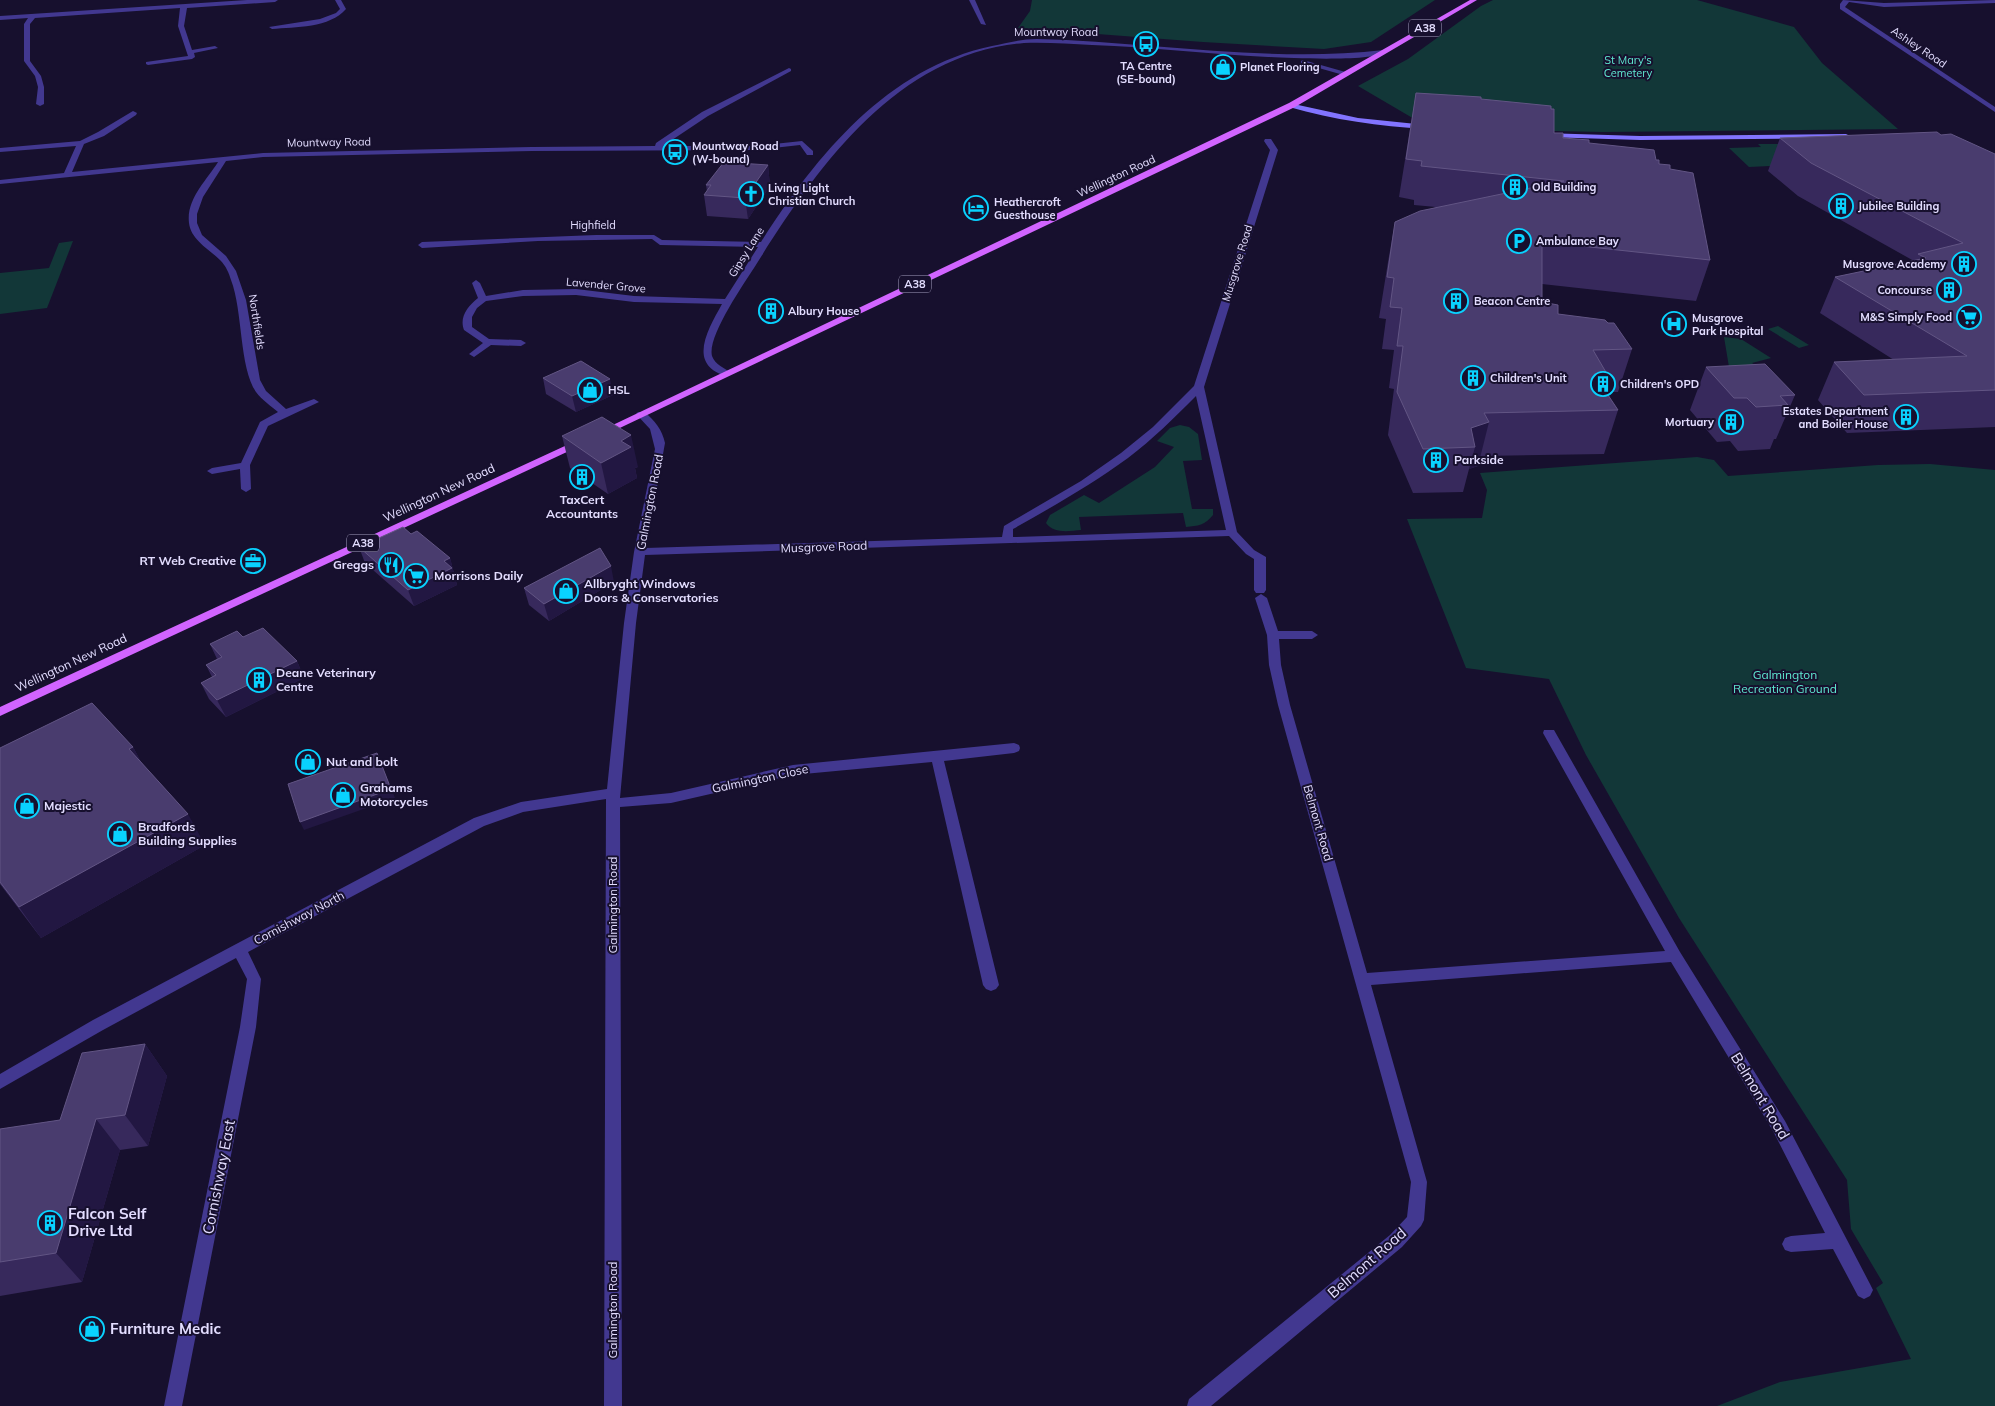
<svg xmlns="http://www.w3.org/2000/svg" width="1995" height="1406" viewBox="0 0 1995 1406" font-family="Mulish,sans-serif">
  <rect width="100%" height="100%" fill="#17102e"/>
  <!-- green -->
  <path fill="#123738" d="M1032,0H1435L1371,42L1324,49L1203,42L1018,28L1030,11Z
    M1493,0H1697L1794,27L1822,63L1898,129L1603,132L1553,131L1416,120L1358,86L1408,59L1481,6Z
    M1758,144H1798L1791,165L1749,167L1729,148L1761,147Z
    M73,241L47,308L0,314V273L49,268L59,243Z
    M1778,326L1809,345L1799,348L1768,329Z
    M1724,337L1741,339L1771,358L1752,363L1764,371L1729,367Z
    M1180,425L1189,427L1198,434L1202,460L1183,461L1192,509H1213V515C1205,525 1198,526 1186,527L1183,513L1079,517L1081,530C1069,531 1054,534 1046,523L1050,515L1084,495L1099,503L1155,467L1174,447L1157,441L1170,428Z
    M1697,457L1714,460L1728,476L1878,465L1930,464L1995,470V1406H1717L1780,1382L1911,1359L1876,1288L1883,1283L1851,1229L1847,1180L1679,918L1586,755L1549,679L1466,668L1407,519L1482,518L1487,490L1480,473Z"/>
  <g fill="none" stroke-linecap="round" stroke-linejoin="round">
    <!-- street -->
    <path fill="#423890" fill-rule="evenodd" d="M247,0H278L275,2L187,8L184,26L192,50L215,46L218,48L194,53L195,57L192,59L148,65L146,64V62L188,56L178,26L180,8L35,18L30,24V61L41,76L44,87V104L40,106L36,104L38,87L35,76L24,61V24L28,18L0,20V16Z
      M335,0H341L346,9C330,28 295,27 272,29L269,27L320,19L336,13L340,9Z
      M969,0H975L986,25L981,24Z
      M1843,0L1884,3L1995,0V3L1884,7L1849,2L1845,7L1995,107V112L1840,9V4Z
      M1037,39C1152,42 1269,63 1384,50L1387,52C1371,62 1291,58 1268,57C1209,54 1151,47 1092,45C1070,44 1046,42 1024,43C895,54 816,169 754,268C743,285 707,337 712,356C715,365 725,368 731,373L726,376C686,364 709,328 722,304L634,302L576,295L523,296L486,301L477,308L472,317V327L489,339L521,340L526,343L521,346L491,345L474,357L469,354L483,343L464,330C459,317 468,306 478,298L472,283L476,280L480,283L486,296L523,290L576,289L634,296L725,299L758,247L660,245L652,239L538,241L422,248L418,245L422,242L596,235H654L662,240L761,242C816,156 887,68 992,46C1007,43 1021,39 1037,39Z
      M1303,60L1349,73L1350,74L1347,76L1301,63V61Z
      M789,68L791,69V71L708,116L663,146H756L802,141L813,151V155H807L800,145L756,150L532,151L263,157L226,161L203,197L197,214V223L202,235L226,256L236,271L246,300L260,380L266,391L286,409L314,399L319,402L268,426L250,465L251,489L246,492L241,489L240,469L212,474L207,471L212,468L241,463L260,422L278,412C271,406 262,400 256,392C239,367 243,311 231,280C229,273 226,266 220,260C209,249 191,240 189,223C186,199 207,180 218,162L0,184V180L64,173L76,146L0,152V148L80,141L98,132L133,111L137,113L136,115L104,136L84,144L72,172L263,153L532,147L655,146L656,143L702,112Z
      M1265,139H1271L1278,150L1204,387L1237,532L1254,550L1266,557V590L1264,593H1256L1254,590V559L1246,554L1229,536L645,555L636,623L620,798L671,793L793,765L1014,743L1019,745L1020,748L1019,751L1014,753L944,761L999,985L996,989L991,991L986,989L983,985L932,762L793,775L671,803L620,807L622,1406H604L606,799L523,812L484,826L248,952L261,979L256,1027L182,1406H164L240,1027L247,979L236,958L103,1030L0,1089V1074L93,1020L474,818L521,802L607,789L624,623L634,552L655,449L650,429L636,414L638,412H644C655,420 662,430 665,443L646,548L1002,537L1004,526L1081,481L1121,453L1153,427L1194,386L1270,150L1264,141ZM1196,396L1226,530L1013,537V529C1052,507 1091,485 1128,458C1153,439 1174,418 1196,396Z
      M1261,594L1267,598L1278,631H1312L1318,635L1312,639H1279L1281,665L1290,705L1367,973L1665,951L1543,733L1544,730H1554L1680,952L1785,1121L1870,1284L1873,1290L1870,1296L1864,1299L1858,1296L1833,1249L1791,1252L1785,1250L1782,1244L1785,1238L1791,1236L1825,1233L1773,1131L1671,962L1371,985L1427,1182L1424,1220L1421,1226L1402,1247L1211,1406H1187L1189,1399L1390,1235L1407,1217L1411,1182L1278,705L1269,665L1267,635L1255,598Z"/>
    <!-- secondary -->
    <path fill="#8274ff" fill-rule="evenodd" d="M1289,103L1358,118L1426,125L1430,127L1426,129C1379,126 1334,120 1289,107Z
      M1543,133L1640,136L1846,134L1850,136L1846,138L1640,140L1546,137L1542,135Z"/>
    <!-- primary -->
    <path fill="#d164ff" fill-rule="evenodd" d="M1470,0H1477L1295,107L605,435L601,436L596,433L1289,103Z
      M580,439L584,440V444L0,716V707Z"/>
  </g>
  <!-- wall -->
  <path fill="#37295c" d="M1416,93L1481,99L1554,133L1563,138L1656,160L1659,164L1670,169L1710,260L1696,301L1542,284V302L1558,314L1608,323L1632,349L1618,392H1606L1618,410L1604,454L1480,456L1478,466L1469,469L1463,492L1413,493L1388,435L1394,389L1389,388L1394,350L1382,349L1386,319L1379,318L1388,262L1395,222L1436,207L1414,205V200L1399,197L1410,129Z
    M1941,135L1995,154V427L1847,433L1818,400L1834,362L1894,360L1820,313L1835,277L1914,261L1798,196L1768,171L1780,138Z
    M768,165L770,186L748,219L707,216L704,195L707,191L706,185Z
    M1706,367L1795,395L1776,439H1774L1770,449L1738,451L1730,441L1717,442L1690,410Z
    M543,378L613,395L576,412L546,394Z
    M562,436L638,467L635,468L637,478L608,494L570,468Z
    M411,534L450,558L457,585L414,606L365,563L359,547Z
    M614,582L549,621L529,605L524,588Z
    M243,637L297,661L304,678L226,717L209,699L201,683L212,677L206,665L217,659L210,644Z
    M133,747L141,762L205,845L41,938L0,884V748Z
    M145,1044L167,1076L148,1146L120,1150L82,1282L0,1296V1129L60,1120Z"/>
  <!-- shaded-wall -->
  <path fill="#221742" d="M768,165L770,186L748,219L745,198Z
    M610,379L613,395L576,412L572,396Z
    M1489,422L1478,466L1469,469L1475,447L1471,428Z
    M631,435L638,467L635,468L637,478L608,494L601,463L621,441Z
    M450,558L457,585L414,606L408,590L444,561Z
    M611,566L614,582L549,621L544,604Z
    M297,661L304,678L226,717L217,700Z
    M133,747L150,778L129,749Z
    M377,753L395,798L304,830L300,822Z
    M188,814L205,845L41,938L19,907Z
    M145,1044L167,1076L148,1146L125,1115Z
    M96,1119L120,1150L82,1282L56,1253Z"/>
  <!-- building -->
  <path fill="#493c6e" stroke="#625584" d="M1416,93L1481,97V99L1551,106V109H1554V133H1563V138L1589,140V143L1654,150L1656,160H1659V164L1670,165V169L1693,173L1710,260L1544,242V244H1542V302L1558,305V314L1605,320L1608,323H1614L1632,349L1593,350L1607,374H1594L1618,410L1484,413L1489,422L1471,428L1475,447L1423,449L1397,392L1403,346H1397L1402,308L1390,307L1394,278L1387,277L1395,222L1420,211L1564,181L1421,166L1422,161L1406,159Z
    M1937,132L1941,135L1951,134L1995,154V390L1864,395L1834,362L1967,356L1835,277L1926,258L1918,254L1963,243L1811,163L1780,138Z
    M724,162L768,165L745,198L704,195L711,185H706Z
    M581,361L610,379L572,396L543,378Z
    M1765,364L1795,395L1780,396L1788,405L1756,407L1747,398H1734L1706,367Z
    M602,417L631,435L621,441L631,447L601,463L562,436Z
    M403,527L411,534L417,531L450,558L444,561L452,568L408,590L359,547Z
    M600,548L611,566L544,604L524,588Z
    M263,628L297,661L217,700L201,683L216,675L206,665L222,657L210,644L237,631L243,637Z
    M92,703L133,747L129,749L188,814L19,907L0,882V748Z
    M377,753L391,789L300,822L288,784Z
    M145,1044L125,1115L96,1119L56,1253L0,1262V1129L60,1120L82,1053Z"/>
  <!-- icons -->
  <defs>
    <symbol id="bus-ring" viewBox="-11 -11 22 22"><circle r="9.5" fill="#17102e" stroke="#09d2ff" stroke-width="1.5"/><path d="M-5-6H5V4H4V6H2V4H-2V6H-4V4H-5ZM-3.5-4V0h7V-4ZM-3.5 1.2v1.5H-2V1.2ZM2 1.2v1.5H3.5V1.2Z" fill="#09d2ff"/></symbol>
    <symbol id="shop-ring" viewBox="-11 -11 22 22"><circle r="9.5" fill="#17102e" stroke="#09d2ff" stroke-width="1.5"/><path d="M-5-2.5h2.3a2.7 3.5 0 0 1 5.4 0H5L5.5 6h-11ZM-1.5-2.5h3a1.5 2.3 0 0 0-3 0Z" fill="#09d2ff"/></symbol>
    <symbol id="building-ring" viewBox="-11 -11 22 22"><circle r="9.5" fill="#17102e" stroke="#09d2ff" stroke-width="1.5"/><path d="M-4-6H4V6H1V3H-1V6H-4ZM-2.5-4.3h1.7v1.8h-1.7ZM.8-4.3h1.7v1.8H.8ZM-2.5-1h1.7V.8h-1.7ZM.8-1h1.7V.8H.8Z" fill="#09d2ff"/></symbol>
    <symbol id="church-ring" viewBox="-11 -11 22 22"><circle r="9.5" fill="#17102e" stroke="#09d2ff" stroke-width="1.5"/><path d="M-1.2-6h2.4v3.5h3.3v2.4h-3.3V6h-2.4V-.1h-3.3v-2.4h3.3Z" fill="#09d2ff"/></symbol>
    <symbol id="hotel-ring" viewBox="-11 -11 22 22"><circle r="9.5" fill="#17102e" stroke="#09d2ff" stroke-width="1.5"/><path d="M-6-4.5h1.5V1H6V5H4.5V3h-9V5H-6ZM-4 0a1.8 1.8 0 1 1 3.6 0ZM.5 0V-2.5h3Q6-2.5 6 0Z" fill="#09d2ff"/></symbol>
    <symbol id="parking-ring" viewBox="-11 -11 22 22"><circle r="9.5" fill="#17102e" stroke="#09d2ff" stroke-width="1.5"/><path d="M-3.5-5.5H1a3.5 3.5 0 0 1 0 7H-1V5.5H-3.5ZM-1-3.4V-.6H.8a1.4 1.4 0 0 0 0-2.8Z" fill="#09d2ff"/></symbol>
    <symbol id="supermarket-ring" viewBox="-11 -11 22 22"><circle r="9.5" fill="#17102e" stroke="#09d2ff" stroke-width="1.5"/><path d="M-6-5.5h2.5l.6 2H6L4.5 2H-2.5L-4.4-4H-6ZM-1.5 3.2a1.3 1.3 0 1 0 .1 0ZM3 3.2a1.3 1.3 0 1 0 .1 0Z" fill="#09d2ff"/></symbol>
    <symbol id="hospital-ring" viewBox="-11 -11 22 22"><circle r="9.5" fill="#17102e" stroke="#09d2ff" stroke-width="1.5"/><path d="M-5-5h3v3.5h4V-5h3V5h-3V1.5h-4V5h-3Z" fill="#09d2ff"/></symbol>
    <symbol id="office-ring" viewBox="-11 -11 22 22"><circle r="9.5" fill="#17102e" stroke="#09d2ff" stroke-width="1.5"/><path d="M-6-3h4V-5.5h4V-3h4V5H-6ZM-1-4.5V-3h2v-1.5ZM-6 0V1H6V0Z" fill="#09d2ff"/></symbol>
    <symbol id="restaurant-ring" viewBox="-11 -11 22 22"><circle r="9.5" fill="#17102e" stroke="#09d2ff" stroke-width="1.5"/><path d="M-5-6h1v4h1v-4h1v4h1v-4h1v5L-1.5 .5V6h-2V.5L-5-1ZM5-6V6H3V1.5H1.5Q1.5-4 5-6Z" fill="#09d2ff"/></symbol>
  </defs>
  <g fill-rule="evenodd">
    <use href="#bus-ring" x="1132" y="30" width="28" height="28"/>
    <use href="#shop-ring" x="1209" y="53" width="28" height="28"/>
    <use href="#bus-ring" x="661" y="138" width="28" height="28"/>
    <use href="#building-ring" x="1501" y="173" width="28" height="28"/>
    <use href="#church-ring" x="737" y="180" width="28" height="28"/>
    <use href="#building-ring" x="1827" y="192" width="28" height="28"/>
    <use href="#hotel-ring" x="962" y="194" width="28" height="28"/>
    <use href="#parking-ring" x="1505" y="227" width="28" height="28"/>
    <use href="#building-ring" x="1950" y="250" width="28" height="28"/>
    <use href="#building-ring" x="1935" y="276" width="28" height="28"/>
    <use href="#building-ring" x="1442" y="287" width="28" height="28"/>
    <use href="#building-ring" x="757" y="297" width="28" height="28"/>
    <use href="#supermarket-ring" x="1955" y="303" width="28" height="28"/>
    <use href="#hospital-ring" x="1660" y="310" width="28" height="28"/>
    <use href="#building-ring" x="1459" y="364" width="28" height="28"/>
    <use href="#building-ring" x="1589" y="370" width="28" height="28"/>
    <use href="#shop-ring" x="576" y="376" width="28" height="28"/>
    <use href="#building-ring" x="1892" y="403" width="28" height="28"/>
    <use href="#building-ring" x="1717" y="408" width="28" height="28"/>
    <use href="#building-ring" x="1422" y="446" width="28" height="28"/>
    <use href="#building-ring" x="568" y="463" width="28" height="28"/>
    <use href="#office-ring" x="239" y="547" width="28" height="28"/>
    <use href="#restaurant-ring" x="377" y="551" width="28" height="28"/>
    <use href="#supermarket-ring" x="402" y="562" width="28" height="28"/>
    <use href="#shop-ring" x="552" y="577" width="28" height="28"/>
    <use href="#building-ring" x="245" y="666" width="28" height="28"/>
    <use href="#shop-ring" x="294" y="748" width="28" height="28"/>
    <use href="#shop-ring" x="329" y="781" width="28" height="28"/>
    <use href="#shop-ring" x="13" y="792" width="28" height="28"/>
    <use href="#shop-ring" x="106" y="820" width="28" height="28"/>
    <use href="#building-ring" x="36" y="1209" width="28" height="28"/>
    <use href="#shop-ring" x="78" y="1315" width="28" height="28"/>
  </g>
  <g text-anchor="middle" stroke-width="4" stroke-linejoin="round" paint-order="stroke">
    <!-- shield labels -->
    <g fill="#17102e" stroke="#a6a0c0" stroke-width="1">
      <rect x="1409" y="19.5" width="32" height="17" rx="4"/>
      <rect x="899" y="275.5" width="32" height="17" rx="4"/>
      <rect x="347" y="534.5" width="32" height="17" rx="4"/>
    </g>
    <g font-size="11" font-weight="bold" fill="#e3ddff">
      <text x="1425" y="32">A38</text>
      <text x="915" y="288">A38</text>
      <text x="363" y="547">A38</text>
    </g>
    <!-- far-street labels -->
    <g font-size="11" fill="#e3ddff" stroke="#17102e">
      <text x="1056" y="36">Mountway Road</text>
      <text transform="translate(1919 47) rotate(34)" y="4">Ashley Road</text>
      <text transform="translate(329 142) rotate(-1)" y="4">Mountway Road</text>
      <text transform="translate(1116 176) rotate(-25)" y="4">Wellington Road</text>
      <text x="593" y="229">Highfield</text>
      <text transform="translate(746 252) rotate(-58)" y="4">Gipsy Lane</text>
      <text transform="translate(1237 263) rotate(-73)" y="4">Musgrove Road</text>
      <text transform="translate(606 285) rotate(5)" y="4">Lavender Grove</text>
      <text transform="translate(257 322) rotate(81)" y="4">Northfields</text>
    </g>
    <!-- far-park labels -->
    <g font-size="11" fill="#5fe9d1" stroke="#17102e">
      <text x="1628" y="64">St Mary's<tspan x="1628" dy="13">Cemetery</tspan></text>
    </g>
    <!-- far-poi labels -->
    <g font-size="11" font-weight="bold" fill="#e3ddff" stroke="#17102e" text-anchor="start">
      <text x="1146" y="70" text-anchor="middle">TA Centre<tspan x="1146" dy="13">(SE-bound)</tspan></text>
      <text x="1240" y="71">Planet Flooring</text>
      <text x="692" y="150">Mountway Road<tspan x="692" dy="13">(W-bound)</tspan></text>
      <text x="1532" y="191">Old Building</text>
      <text x="768" y="192">Living Light<tspan x="768" dy="13">Christian Church</tspan></text>
      <text x="994" y="206">Heathercroft<tspan x="994" dy="13">Guesthouse</tspan></text>
      <text x="1858" y="210">Jubilee Building</text>
      <text x="1536" y="245">Ambulance Bay</text>
      <text x="1946" y="268" text-anchor="end">Musgrove Academy</text>
      <text x="1932" y="294" text-anchor="end">Concourse</text>
      <text x="1474" y="305">Beacon Centre</text>
      <text x="788" y="315">Albury House</text>
      <text x="1952" y="321" text-anchor="end">M&amp;S Simply Food</text>
      <text x="1692" y="322">Musgrove<tspan x="1692" dy="13">Park Hospital</tspan></text>
      <text x="1490" y="382">Children's Unit</text>
      <text x="1620" y="388">Children's OPD</text>
      <text x="608" y="394">HSL</text>
      <text x="1888" y="415" text-anchor="end">Estates Department<tspan x="1888" dy="13">and Boiler House</tspan></text>
      <text x="1714" y="426" text-anchor="end">Mortuary</text>
    </g>
    <!-- poi labels -->
    <g font-size="12" font-weight="bold" fill="#e3ddff" stroke="#17102e" text-anchor="start">
      <text x="1454" y="464">Parkside</text>
      <text x="582" y="504" text-anchor="middle">TaxCert<tspan x="582" dy="14">Accountants</tspan></text>
      <text x="236" y="565" text-anchor="end">RT Web Creative</text>
      <text x="374" y="569" text-anchor="end">Greggs</text>
      <text x="434" y="580">Morrisons Daily</text>
      <text x="584" y="588">Allbryght Windows<tspan x="584" dy="14">Doors &amp; Conservatories</tspan></text>
      <text x="276" y="677">Deane Veterinary<tspan x="276" dy="14">Centre</tspan></text>
      <text x="326" y="766">Nut and bolt</text>
      <text x="360" y="792">Grahams<tspan x="360" dy="14">Motorcycles</tspan></text>
      <text x="44" y="810">Majestic</text>
      <text x="138" y="831">Bradfords<tspan x="138" dy="14">Building Supplies</tspan></text>
    </g>
    <!-- street labels -->
    <g font-size="12" fill="#e3ddff" stroke="#17102e">
      <text transform="translate(439 493) rotate(-25)" y="4">Wellington New Road</text>
      <text transform="translate(650 502) rotate(-79)" y="4">Galmington Road</text>
      <text transform="translate(824 547) rotate(-2)" y="4">Musgrove Road</text>
      <text transform="translate(71 663) rotate(-25)" y="4">Wellington New Road</text>
      <text transform="translate(760 779) rotate(-12)" y="4">Galmington Close</text>
      <text transform="translate(1318 823) rotate(74)" y="4">Belmont Road</text>
      <text transform="translate(613 905) rotate(-90)" y="4">Galmington Road</text>
      <text transform="translate(299 918) rotate(-28)" y="4">Cornishway North</text>
      <text transform="translate(613 1310) rotate(-90)" y="4">Galmington Road</text>
    </g>
    <!-- park labels -->
    <g font-size="12" fill="#5fe9d1" stroke="#17102e">
      <text x="1785" y="679">Galmington<tspan x="1785" dy="14">Recreation Ground</tspan></text>
    </g>
    <!-- near-street labels -->
    <g font-size="15" fill="#e3ddff" stroke="#17102e">
      <text transform="translate(1760 1096) rotate(59)" y="5">Belmont Road</text>
      <text transform="translate(219 1177) rotate(-79)" y="5">Cornishway East</text>
      <text transform="translate(1367 1263) rotate(-41)" y="5">Belmont Road</text>
    </g>
    <!-- near-poi labels -->
    <g font-size="15" font-weight="bold" fill="#e3ddff" stroke="#17102e" text-anchor="start">
      <text x="68" y="1219">Falcon Self<tspan x="68" dy="17">Drive Ltd</tspan></text>
      <text x="110" y="1334">Furniture Medic</text>
    </g>
  </g>
</svg>
